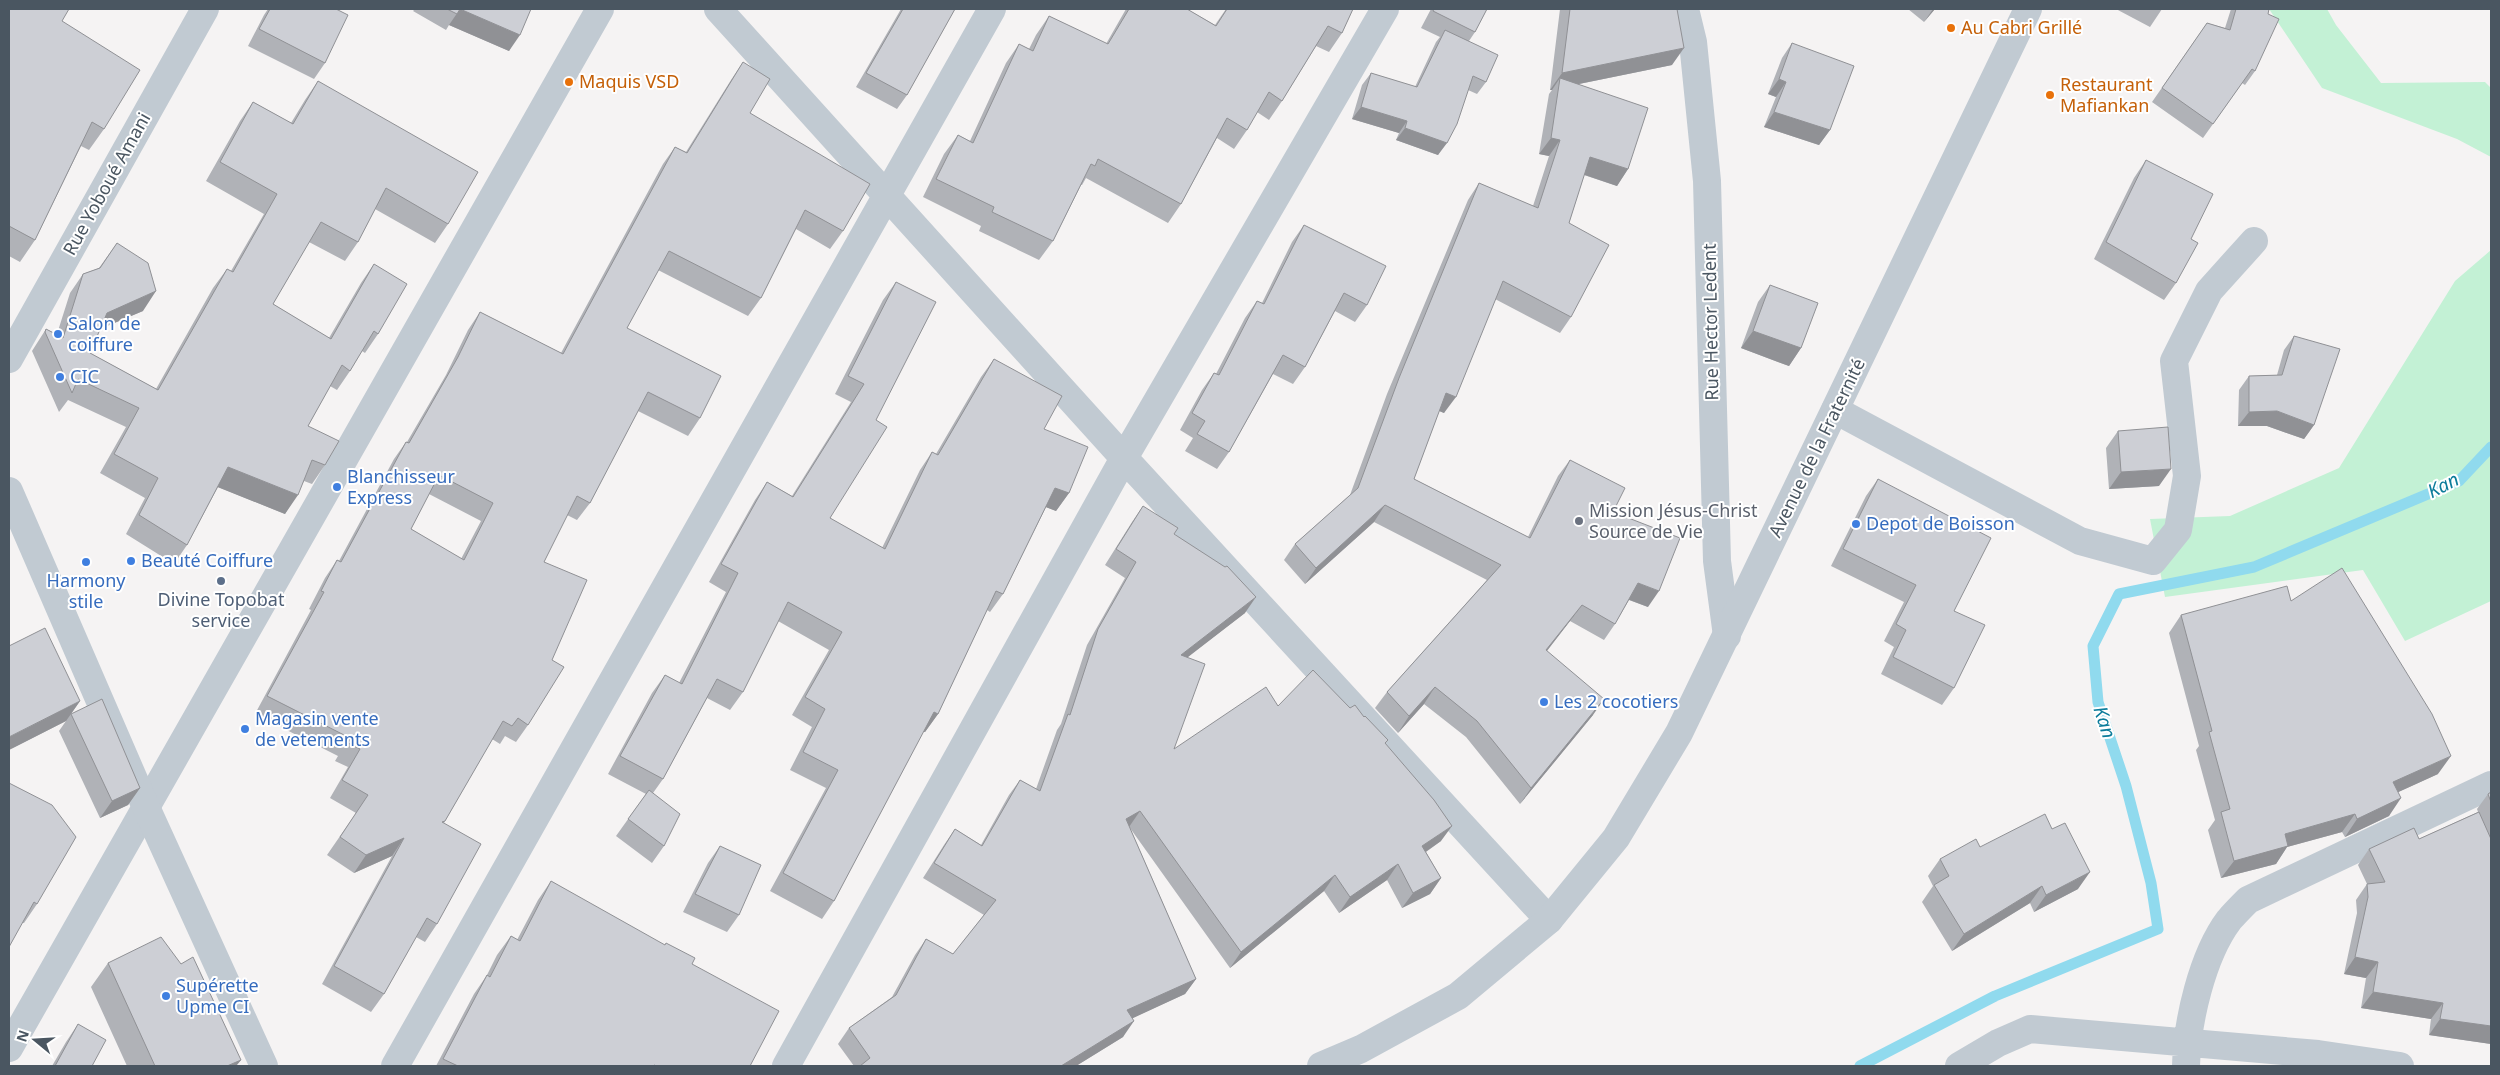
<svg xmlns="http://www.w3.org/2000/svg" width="2500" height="1075" viewBox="0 0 2500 1075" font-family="'Noto Sans',sans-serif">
  <rect width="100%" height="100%" fill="#f5f3f3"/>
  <!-- green -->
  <path fill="#c3f1d5" d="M2269,9H2327L2336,25L2381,83L2485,82L2491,88V157L2457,139L2322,88Z
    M2491,250V601L2405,641L2363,570L2165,597L2150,519L2230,516L2339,468L2455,281Z"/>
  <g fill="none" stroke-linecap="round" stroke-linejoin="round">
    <!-- stream -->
    <path stroke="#90daee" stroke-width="11" d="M1860,1066L1995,996L2158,929L2151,883L2126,786L2098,702L2093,646L2119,594L2254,567L2459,481L2491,447"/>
    <!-- minor -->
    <path stroke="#c1cad2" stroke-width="28" d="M718,9L1124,458L1549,920
      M1685,9L1693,42L1707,181L1717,561L1727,636
      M9,359L205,9
      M1835,410L2080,541L2153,561L2178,530L2187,476L2174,361L2209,291L2254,241
      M9,1048L600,9
      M395,1066L992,9
      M786,1066L1124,458L1385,9
      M1959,1066L1998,1043L2030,1029L2318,1054L2400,1066
      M2186,1066C2187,1022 2202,956 2229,920C2235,913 2242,906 2248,900L2491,785"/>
    <!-- tertiary -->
    <path stroke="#c1cad2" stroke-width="28" d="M9,491L145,805L264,1066
      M1321,1066L1361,1049L1458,996L1549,920L1616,838L1679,733L2028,9"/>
  </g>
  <!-- wall -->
  <path fill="#b0b2b7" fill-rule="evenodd" d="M9,9L62,21L104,129L89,150L81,146L35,240L20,262L9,256Z
    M268,9H336L325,63L314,79L248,46L264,15Z
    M415,9H531L509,51L449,25L446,30L413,11Z
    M901,9H955L907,95L897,109L856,87Z
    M1126,9H1187L1215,25L1226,9H1353L1342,33L1329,52L1316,46L1282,101L1269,120L1257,112L1247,130L1234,149L1217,138L1181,204L1168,223L1086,178L1082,185H1081L1053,241L1039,260L979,231L981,226L923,197L944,154L958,135L970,141L1006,63L1019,44L1029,49L1036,35L1049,16L1106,44Z
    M1431,9H1487L1475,32L1469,41L1486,82L1477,94L1468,90L1438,155L1396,140L1399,133L1352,119L1362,85L1371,73L1415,87L1436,42L1440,37L1421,28Z
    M1560,9H1677L1672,65L1579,84L1628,169L1617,186L1584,175L1569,223L1571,317L1560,333L1495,299L1444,413L1439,411L1414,479L1528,537L1558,476L1570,460L1613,512L1648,607L1629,600L1615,624L1604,640L1570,621L1547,651L1593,715L1520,804L1466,737L1424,704L1398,733L1375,708L1387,692L1487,580L1374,522L1305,584L1284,560L1295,544L1350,495L1387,394L1468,200L1479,183L1533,206L1549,156L1539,154L1549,94L1552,90H1550Z
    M1908,9H1935L1924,22Z
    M2116,9H2162L2150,27Z
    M2231,9H2269L2255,71L2245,85L2242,83L2203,138L2152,102L2207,23L2225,28Z
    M1792,43L1830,130L1819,145L1764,127L1776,97L1768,94L1782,58Z
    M743,62L750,113L843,231L830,249L796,229L761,298L748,316L658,270L627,328L700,418L688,436L638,411L590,503L577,520L567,515L544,562L552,660L528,725L516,742L505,736L500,744L492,739L444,823L437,924L425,942L416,937L384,994L371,1012L322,984L392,856L354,873L327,855L356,813L330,798L348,767L335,761L338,756L255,714L311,610L309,609L325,578L337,560L339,561L394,459L406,442H407L446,375L468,330L480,312L561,353L663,164L675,147L686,152L731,80ZM429,494L481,521L461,559L411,529Z
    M318,81L448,224L435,243L375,209L358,242L345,261L309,242L273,304L329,338L361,283L374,264L378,334L365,353L362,351L350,371L337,390L330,386L308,426L325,465L312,484L304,481L285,514L218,487L187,545L174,564L126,534L145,498L100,473L126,427L68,400L59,412L32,351L46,329L57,334L70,293L83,274L99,268L117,243L143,311L100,329L90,353L156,389L213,288L227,269L231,271L264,214L206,181L240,121L253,102L291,123L305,100Z
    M2146,160L2191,239L2176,283L2164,300L2094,259L2134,178Z
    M1304,225L1367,305L1355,322L1335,311L1305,367L1293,384L1273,374L1229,452L1217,469L1185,451L1193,438L1180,430L1202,390L1214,373L1216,374L1245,318L1257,301L1262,303L1292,242Z
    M896,282L876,420L830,518L882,548L920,470L932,452L936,454L981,377L994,359L1044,429L1069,493L1056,511L1046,507L1003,594L990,612L987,610L938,714L925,732H923L834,901L822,919L770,891L826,788L790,770L812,727L792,715L829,650L778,621L743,692L730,710L707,698L663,779L653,793L664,846L652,863L616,836L646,794L608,774L652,693L665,675L679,683L726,592L709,582L755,500L767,482L792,496L851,402L835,394L883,300Z
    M1770,285L1801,348L1789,366L1741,348L1758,302Z
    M2294,336L2314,425L2304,439L2267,426H2238L2239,390L2249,376L2277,375L2284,350Z
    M2118,431L2159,486L2109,489L2106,448Z
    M1878,479L1954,611V688L1942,705L1881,674L1894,647L1884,641L1904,602L1831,566L1866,496Z
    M1143,506L1174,534L1245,613L1187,657L1174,749L1278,706L1350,708L1364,717L1388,740L1385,744L1441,841L1426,852L1441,878L1430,894L1402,908L1387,880L1339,913L1324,891L1230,968L1130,828L1196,979L1185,994L1132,1018L1123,1037L1076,1066H854L838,1044L849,1028L892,997L915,955L926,939L953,954L984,915L923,878L944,845L955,829L981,845L1009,795L1020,780L1036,789L1057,730L1061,724L1087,645L1125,578L1105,565L1132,522Z
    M2181,615L2438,774L2398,792L2389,816L2345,837L2342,832L2287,847L2276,864L2221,878L2208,830L2215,820L2196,750L2199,746L2169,633Z
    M80,701L71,714L140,788L128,805L100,818L59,731L66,721L9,750Z
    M9,783L37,904L24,923H22Z
    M2491,792V1044L2429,1035L2431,1019L2361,1008L2366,978L2344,974L2357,913L2356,900L2367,884L2358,865L2369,849L2419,839L2478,812L2477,809L2488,794Z
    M720,846L739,915L727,932L683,912L708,863Z
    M1980,847L2078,889L2034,912L2030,903L1952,951L1922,902L1933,886L1928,876L1940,859Z
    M551,881L692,964L750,1066H436L474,994L487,975L497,955L511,936L517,940L538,900Z
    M108,963L241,1060L236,1066H127L91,987Z
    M78,1024L92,1066H52L66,1042Z"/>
  <!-- shaded-wall -->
  <path fill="#909195" d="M460,9L520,35L509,51L449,25Z
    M1933,9H1935L1924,22Z
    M1684,48L1672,65L1559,88L1560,78L1552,90H1550L1562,73Z
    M1779,79L1786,82L1776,97L1768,94Z
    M1361,107L1407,121L1399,133L1352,119Z
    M1774,112L1830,130L1819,145L1764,127Z
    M1405,128L1447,143L1438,155L1396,140Z
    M1551,138L1560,140L1549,156L1539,154Z
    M1590,157L1628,169L1617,186L1579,173Z
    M156,291L143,311L93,332L107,313Z
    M1753,331L1801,348L1789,366L1741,348Z
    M1446,393L1456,397L1444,413L1435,409Z
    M2277,411L2314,425L2304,439L2267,426H2238L2249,412Z
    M228,467L298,495L285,514L215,486Z
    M2171,469L2159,486L2109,489L2121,472Z
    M1055,488L1069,493L1056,511L1043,506Z
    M1385,505L1374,522L1305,584L1316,568Z
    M1638,583L1659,591L1648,607L1627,599Z
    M1256,597L1245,613L1170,671L1181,655Z
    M1582,605L1570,621L1535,666L1546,650Z
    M1435,687L1424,704L1398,733L1409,716Z
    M1604,699L1593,715L1520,804L1531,788Z
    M80,701L66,721L9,750V737Z
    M934,712L938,714L925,732L921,731Z
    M2451,756L2438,774L2381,800L2393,782Z
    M140,788L128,805L100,818L112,801Z
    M2401,798L2389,816L2345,837L2357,819Z
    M1140,811L1129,827L1126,819Z
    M2355,814L2342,832L2287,847L2276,864L2221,878L2234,861L2285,834Z
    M1452,826L1441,841L1411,862L1422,846Z
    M404,838L392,856L354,873L366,855Z
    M1398,864L1387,880L1339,913L1350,897Z
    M2090,872L2078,889L2034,912L2046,895Z
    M1335,875L1324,891L1230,968L1241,952Z
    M1441,878L1430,894L1402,908L1413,893Z
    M2042,886L2030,903L1952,951L1964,934Z
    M2355,957L2378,962L2366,978L2344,974Z
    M1196,979L1185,994L1116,1026L1127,1010Z
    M2373,992L2443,1003L2431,1019L2361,1008Z
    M2440,1019L2491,1026V1044L2429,1035Z
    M1134,1021L1123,1037L1076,1066H1061Z
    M241,1060L236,1066H227Z"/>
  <!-- building -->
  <path fill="#cdcfd5" stroke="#909195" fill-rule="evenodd" d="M9,9H69L62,21L140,70L104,129L92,122L35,240L9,226Z
    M270,9H336L348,15L325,63L259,29Z
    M447,9H531L520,35L460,9L457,14Z
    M903,9H955L907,95L866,73Z
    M1129,9H1187L1216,26L1227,9H1353L1342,33L1328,26L1282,101L1269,92L1247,130L1227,118L1181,204L1098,159L1095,166L1091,164L1053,241L992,212L994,207L936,179L958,135L973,143L1019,44L1033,51L1049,16L1108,44Z
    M1434,9H1487L1475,32L1433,11Z
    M1570,9H1677L1684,48L1562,73Z
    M2236,9H2269L2268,14L2279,19L2255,71L2252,69L2213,124L2162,88L2207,23L2230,30Z
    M1445,30L1498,55L1486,82L1473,76L1457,124L1447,143L1405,128L1407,121L1361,107L1371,73L1417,87Z
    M1792,43L1854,66L1830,130L1774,112L1786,82L1779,79Z
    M743,62L770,79L750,113L870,184L843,231L805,210L761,298L669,251L627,328L721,376L700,418L648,392L590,503L577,496L544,562L587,580L552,660L564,667L528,725L518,718L512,726L503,721L445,821L442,822L481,844L437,924L427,918L384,994L334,966L404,838L366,855L340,837L368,795L342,780L360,749L348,743L350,738L267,696L324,592L321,591L337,560L341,562L406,442L409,443L458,357L480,312L563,354L675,147L687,153ZM439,475L493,503L464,560L411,529Z
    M1560,78L1648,108L1628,169L1590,157L1569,223L1609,245L1571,317L1503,281L1456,397L1446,393L1414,479L1530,538L1570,460L1625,488L1613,512L1680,538L1659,591L1638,583L1615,624L1582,605L1546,650L1604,699L1531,788L1477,721L1435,687L1409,716L1387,692L1501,565L1385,505L1316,568L1295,544L1358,488L1399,378L1479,183L1538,208L1560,140L1551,138Z
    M318,81L478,172L448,224L386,188L358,242L321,222L273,304L331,339L374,264L407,284L378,334L374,331L350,371L342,365L308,426L339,441L325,465L312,460L298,495L228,467L187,545L139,515L158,478L114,454L139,408L78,379L72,393L45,332L46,329L63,338L83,274L100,268L117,243L148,263L156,291L107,313L90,353L158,390L227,269L233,272L277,194L220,162L253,102L293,124Z
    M2146,160L2213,194L2191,239L2198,243L2176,283L2106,242Z
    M1304,225L1386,266L1367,305L1344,293L1305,367L1283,355L1229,452L1197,434L1205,421L1192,413L1214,373L1219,375L1257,301L1264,304Z
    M896,282L936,302L876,420L887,427L830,518L885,549L932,452L938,455L994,359L1062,396L1044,429L1088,447L1069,493L1055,488L1003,594L996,591L938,714L934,712L834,901L783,873L838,770L803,752L825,709L805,697L842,632L788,602L743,692L717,679L663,779L620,756L665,675L682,684L738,573L721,564L767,482L793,497L864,384L848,376Z
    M1770,285L1818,303L1801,348L1753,331Z
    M2294,336L2340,349L2314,425L2277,411L2249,412V376L2282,375Z
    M2168,427L2171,469L2121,472L2118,431Z
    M1878,479L1991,538L1954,611L1985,625L1954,688L1893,657L1906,630L1896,624L1916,585L1843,549Z
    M1143,506L1178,528L1174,534L1225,567L1227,566L1256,597L1181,655L1205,664L1174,749L1266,687L1278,706L1313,670L1350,708L1355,705L1364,717L1365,716L1388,740L1385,743L1434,800L1452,826L1422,846L1441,878L1413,893L1398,864L1350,897L1335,875L1241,952L1140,811L1126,819L1196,979L1127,1010L1134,1021L1061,1066H860L870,1058L849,1028L896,995L926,939L953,954L996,900L934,863L955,829L982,846L1020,780L1040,791L1068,714L1070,715L1098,629L1136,562L1116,549Z
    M2342,568L2432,714L2451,756L2393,782L2401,798L2357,819L2355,814L2285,834L2288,846L2234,861L2221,812L2230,809L2209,732L2212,731L2181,615L2287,586L2291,601Z
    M45,628L80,701L9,737V646Z
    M102,699L140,788L112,801L71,714Z
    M9,783L52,805L76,837L37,904L34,902L9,947Z
    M649,790L680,814L664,846L628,819Z
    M2491,792V802L2488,794Z
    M2479,812L2491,839V1026L2440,1019L2443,1003L2373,992L2378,962L2355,957L2368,897L2367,884L2385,882L2369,849L2414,828L2419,839Z
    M2045,814L2052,829L2065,823L2090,872L2046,895L2042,886L1964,934L1934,885L1949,876L1940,859L1976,839L1980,847Z
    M720,846L761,865L739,915L695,894Z
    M551,881L665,945L666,943L695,958L692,964L779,1011L750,1066H657L654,1065V1066H458L443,1059L487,975L490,977L511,936L520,941Z
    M161,937L181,964L193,957L241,1060L227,1066H155L108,963Z
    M78,1024L106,1040L92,1066H55Z"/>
  <!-- markers -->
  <g fill="#e8710a" stroke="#fff" stroke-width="2">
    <circle cx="1951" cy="28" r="5"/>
    <circle cx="569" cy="82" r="5"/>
    <circle cx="2050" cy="95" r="5"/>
  </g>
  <g fill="#3f7fe0" stroke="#fff" stroke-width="2">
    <circle cx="58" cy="334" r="5"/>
    <circle cx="60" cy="377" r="5"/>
    <circle cx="337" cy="487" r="5"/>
    <circle cx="1856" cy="524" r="5"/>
    <circle cx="131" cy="561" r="5"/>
    <circle cx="86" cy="562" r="5"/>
    <circle cx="1544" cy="702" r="5"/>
    <circle cx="245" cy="729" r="5"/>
    <circle cx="166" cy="996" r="5"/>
  </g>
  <circle fill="#6b7280" stroke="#fff" stroke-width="2" cx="1579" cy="521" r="5"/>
  <circle fill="#5c6f8a" stroke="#fff" stroke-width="2" cx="221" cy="581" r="5"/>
  <g text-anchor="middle" stroke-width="4" stroke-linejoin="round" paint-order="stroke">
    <!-- food labels -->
    <g font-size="18" fill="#c56008" stroke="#fff" text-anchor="start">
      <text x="1961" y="34">Au Cabri Grillé</text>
      <text x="579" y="88">Maquis VSD</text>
      <text x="2060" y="91">Restaurant<tspan x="2060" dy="21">Mafiankan</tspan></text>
    </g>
    <!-- street labels -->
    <g font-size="18" fill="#4a5661" stroke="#fff">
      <text transform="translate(107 184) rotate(-61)" y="6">Rue Yoboué Amani</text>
      <text transform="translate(1711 322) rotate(-91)" y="6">Rue Hector Ledent</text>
      <text transform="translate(1817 448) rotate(-64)" y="6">Avenue de la Fraternité</text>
    </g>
    <!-- shop labels -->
    <g font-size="18" fill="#366cbe" stroke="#fff" text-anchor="start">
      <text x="68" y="330">Salon de<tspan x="68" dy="21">coiffure</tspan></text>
      <text x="70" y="383">CIC</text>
      <text x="347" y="483">Blanchisseur<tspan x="347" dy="21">Express</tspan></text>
      <text x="1866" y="530">Depot de Boisson</text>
      <text x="141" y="567">Beauté Coiffure</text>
      <text x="86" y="587" text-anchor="middle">Harmony<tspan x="86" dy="21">stile</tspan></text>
      <text x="1554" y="708">Les 2 cocotiers</text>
      <text x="255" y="725">Magasin vente<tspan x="255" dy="21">de vetements</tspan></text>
      <text x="176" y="992">Supérette<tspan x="176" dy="21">Upme CI</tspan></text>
    </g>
    <!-- worship labels -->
    <g font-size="18" fill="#5b616d" stroke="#fff" text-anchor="start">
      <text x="1589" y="517">Mission Jésus-Christ<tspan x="1589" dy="21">Source de Vie</tspan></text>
    </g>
    <!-- service labels -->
    <g font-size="18" fill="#4e5e75" stroke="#fff">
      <text x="221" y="606">Divine Topobat<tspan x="221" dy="21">service</tspan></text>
    </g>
    <!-- water labels -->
    <g font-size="19" font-style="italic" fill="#0c7c9b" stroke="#fff">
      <text transform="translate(2443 485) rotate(-27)" y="7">Kan</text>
      <text transform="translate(2105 722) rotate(72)" y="7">Kan</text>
    </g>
  </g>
  <!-- border -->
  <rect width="2500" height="1075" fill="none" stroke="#4a5661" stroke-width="20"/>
  <!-- north arrow -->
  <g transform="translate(35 1040) rotate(288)" stroke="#ffffff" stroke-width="4" paint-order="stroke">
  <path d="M0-4L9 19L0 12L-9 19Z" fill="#4a5661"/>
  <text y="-8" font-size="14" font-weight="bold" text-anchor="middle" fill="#4a5661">N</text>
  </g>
</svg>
